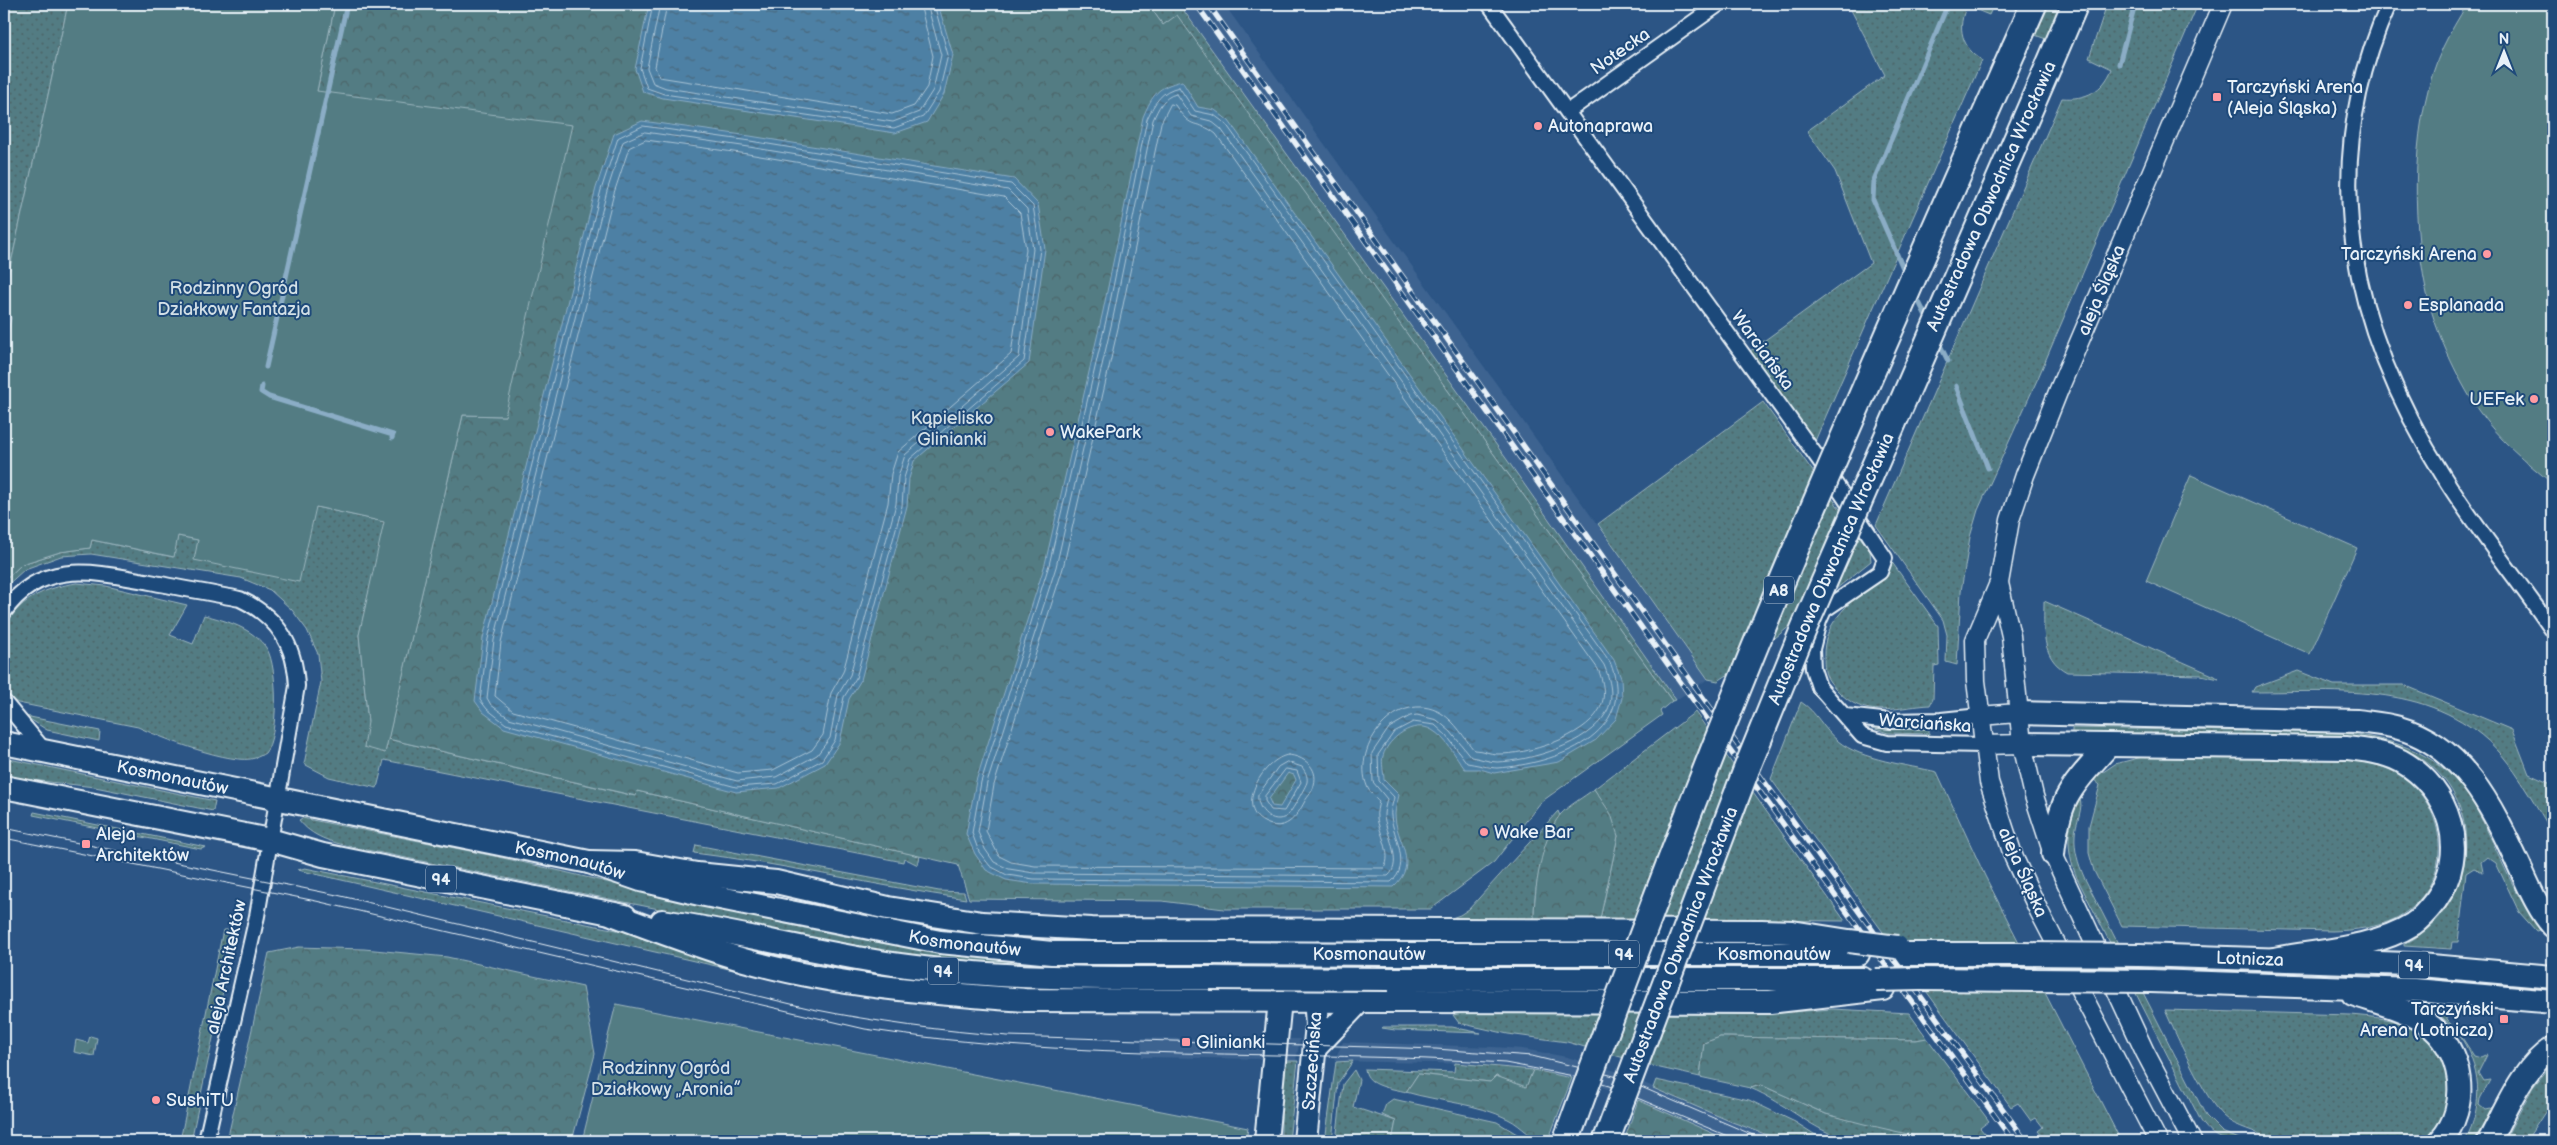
<svg xmlns="http://www.w3.org/2000/svg" width="2557" height="1145" viewBox="0 0 2557 1145" font-family="'Balsamiq Sans',sans-serif">
  <defs>
    <pattern id="grass-dots" width="8" height="8" patternUnits="userSpaceOnUse" patternTransform="scale(1.25)"><rect width="8" height="8" fill="#527c83"/><path d="M2 2h.1M6 6h.1" fill="none" stroke="#4d6569" stroke-width="1.8" stroke-linecap="round"/></pattern>
    <pattern id="forest-crowns" width="20" height="18" patternUnits="userSpaceOnUse" patternTransform="scale(1.25)"><rect width="20" height="18" fill="#527c83"/><path d="M2 6a3 3 0 1 1 6 0M12 15a3 3 0 1 1 6 0" fill="none" stroke="#4d6569"/></pattern>
    <pattern id="water-ripples" width="26" height="14" patternUnits="userSpaceOnUse" patternTransform="scale(1.25)"><rect width="26" height="14" fill="#4d80a4"/><path d="M2 4q2-2 4 0t4 0M15 11q2-2 4 0t4 0" fill="none" stroke="#4a677c"/></pattern>
  </defs>
  <rect width="100%" height="100%" fill="#2c5585"/>
  <filter id="ink" filterUnits="userSpaceOnUse"><feTurbulence type="fractalNoise" baseFrequency=".02" numOctaves="2"/><feDisplacementMap in="SourceGraphic" scale="10" xChannelSelector="R" yChannelSelector="G"/><feConvolveMatrix kernelMatrix="1 2 1 2 8 2 1 2 1" color-interpolation-filters="sRGB"/></filter>
  <g filter="url(#ink)">
    <!-- built -->
    <path fill="#3c6390" d="M1179,4H1224L1708,679L1676,700L1505,457Z
      M1141,1038L1262,1040L1265,1059L1142,1057Z
      M1286,1039H1300L1296,1061H1284Z
      M1343,1042L1493,1047L1523,1049L1567,1057L1619,1072L1732,1122L1786,1141H1730L1611,1090L1572,1078L1533,1070L1480,1064L1334,1061Z"/>
    <!-- grass -->
    <path fill="url(#grass-dots)" stroke="#9db6be" d="M9,4H68L4,295V28Z
      M1148,4H1179L1505,457L1676,700L1672,701L1177,16L1163,25Z
      M1883,4H1994L1989,15L1967,6C1956,27 1962,48 1982,60L1815,441L1750,351L1871,263L1835,171L1807,131L1885,75L1850,8Z
      M2048,4H2061L2046,39L2035,35Z
      M2107,4H2198L2038,378L1978,510L1970,537L1961,591L1957,665L1946,662L1947,635L1943,620L1876,525L2062,98C2086,100 2103,91 2112,69L2089,58Z
      M1763,402L1870,551L1871,561L1735,670L1718,681L1708,679L1598,524Z
      M316,507L385,522L359,635L368,722L385,753L388,739L635,796L637,791L920,856L918,865L904,858L903,862L384,760L377,788L329,777L304,764L321,682L318,654L307,630L292,610L270,590L241,578L91,554L61,556L25,569L4,588V581L22,564L60,552L90,548L92,540L173,557L178,536L198,540L195,560Z
      M1891,561L1938,626L1939,665L1934,666L1933,699L1930,705C1886,708 1862,722 1830,682C1824,674 1824,666 1824,656C1823,625 1847,604 1870,586C1879,578 1888,574 1891,561Z
      M77,583L106,586L187,605L170,635L193,644L204,615C227,621 253,628 267,649C278,668 279,737 265,753C262,755 258,757 255,758C233,766 159,737 138,727L18,703L7,697L4,690C4,676 0,643 4,632C14,600 47,587 77,583Z
      M2044,601L2215,676L2219,679L2201,675L2067,672C2040,658 2044,628 2044,601Z
      M2298,671L2334,685H2404L2512,730L2529,774L2553,785V834C2537,807 2521,778 2501,754C2436,681 2340,692 2252,692L2255,687Z
      M1801,702C1817,712 1823,729 1838,741C1861,760 1908,765 1937,772L1985,876L2121,1141H2046L2038,1131L2043,1127L2036,1118L2031,1121L2018,1103L2011,1107L1771,779Z
      M1695,712L1845,921L1600,919L1618,836L1594,789Z
      M25,716L100,731L99,741L47,730Z
      M1860,724L1929,727V734L1888,733Z
      M2072,728L2343,733C2491,749 2471,832 2540,930L2536,931L2519,912L2496,863L2487,857L2481,862L2483,872L2474,868L2466,873L2458,942H2452L2451,949L2404,946V944C2475,911 2490,805 2422,759C2397,742 2369,738 2339,736L2072,735Z
      M2146,756C2190,756 2234,757 2278,758C2315,759 2356,755 2390,770C2444,795 2457,869 2411,908C2389,927 2359,930 2332,931L2122,926L2094,871L2089,853V826L2100,785L2093,779L2115,764Z
      M4,758L215,801L213,811L95,787L4,777Z
      M2079,796C2085,808 2075,822 2075,835C2074,850 2078,863 2084,877L2206,1116L2222,1132L2244,1141C2223,1141 2214,1139 2201,1121L2077,878C2065,849 2067,825 2079,796Z
      M1558,811L1560,816C1543,852 1534,879 1534,920L1443,921L1460,915L1469,909Z
      M34,812L206,847L201,849L33,815Z
      M302,818C386,835 472,850 556,870C693,902 829,939 968,956C1048,967 1128,966 1209,966V969L1014,967L867,951L352,847C331,842 312,837 299,820Z
      M696,845L939,891L964,892L966,899C875,886 786,864 694,853Z
      M305,868L642,935L743,966L742,972L298,870Z
      M223,930H236L191,1141H180Z
      M1832,1009L1909,1013L1927,1038L1916,1040L1720,1037L1704,1043L1700,1077L1660,1068L1567,1042L1508,1034L1459,1023L1453,1015L1471,1011L1764,1014Z
      M2165,1010L2351,1015C2372,1017 2396,1018 2414,1030C2455,1055 2461,1110 2424,1141H2271C2256,1129 2237,1129 2223,1116C2205,1099 2176,1035 2165,1010Z
      M2435,1010L2447,1012V1020L2459,1033L2474,1056L2481,1058L2487,1055L2478,1073L2483,1081L2490,1080L2480,1099L2479,1105L2485,1110L2490,1109L2495,1104L2474,1141H2465C2484,1105 2482,1065 2457,1032C2451,1024 2439,1018 2435,1010Z
      M1383,1027H1452L1481,1033L1395,1030L1382,1028Z
      M1284,1061H1298L1289,1141H1281V1102Z
      M1353,1061L1338,1083L1332,1141H1325L1336,1062Z
      M1455,1063L1533,1070L1526,1088L1496,1076L1490,1082L1418,1074L1406,1092C1392,1088 1367,1087 1365,1069L1454,1072Z
      M2553,1063V1100L2526,1141H2504L2533,1087Z
      M1354,1070L1359,1080L1353,1107L1396,1121L1392,1141H1336L1343,1084Z
      M1656,1080L1749,1100L1795,1122L1825,1141H1784L1732,1122L1653,1088Z
      M1761,1085L1826,1114L1938,1141C1911,1141 1883,1144 1857,1141C1818,1137 1786,1102 1750,1088Z"/>
    <!-- forest -->
    <path fill="url(#forest-crowns)" stroke="#9db6be" d="M335,4H1148L1163,25L1177,15L1672,701L1660,711L1662,715L1541,802L1494,862L1431,909H1224L1162,901L969,899L958,865L637,791L636,796L388,739L463,415L505,416L317,91Z
      M1594,789L1611,814L1618,836L1600,919L1534,920C1534,891 1541,839 1560,815C1569,805 1584,797 1594,789Z
      M299,947L364,949L447,957L583,987L595,1054L572,1141H227L269,953Z
      M90,1036L97,1038L94,1056L74,1052L76,1040L88,1043Z
      M1720,1037L1916,1040L1927,1038L1989,1121L1980,1128L1991,1141H1938L1864,1124L1826,1114L1761,1085L1750,1088L1700,1077L1704,1043Z
      M1533,1070L1572,1078L1548,1141C1531,1141 1523,1126 1508,1119C1477,1103 1440,1102 1406,1092L1418,1074L1490,1082L1496,1076L1526,1087Z
      M1393,1099L1497,1122L1517,1134L1512,1141H1392L1396,1121L1382,1115L1386,1104Z
      M1638,1100L1730,1141H1624Z"/>
    <!-- garden -->
    <path fill="#527c83" stroke="#9db6be" d="M68,4H335L317,91L572,125L505,416L463,415L385,753L364,747L368,722L359,635L384,522L316,507L299,582L194,560L198,540L178,536L174,557L92,540L90,548L60,552L22,564L4,581V350L11,318L4,306V295Z
      M2467,4H2553V484C2526,462 2498,439 2478,410C2457,378 2433,327 2426,289C2411,215 2411,117 2443,47C2450,32 2459,18 2467,4Z
      M2191,475L2357,548L2310,654L2146,581Z
      M616,1004L1248,1128L1246,1141H582Z"/>
    <!-- water -->
    <path fill="url(#water-ripples)" stroke="#8badc6" fill-rule="evenodd" d="M649,4H938L953,55L944,94L927,122L895,133L663,98L643,92L635,69Z
      M1182,81L1198,107L1215,110L1229,121L1614,660L1621,678L1622,698L1616,719L1596,740L1559,762L1494,773L1480,769H1465C1455,756 1446,738 1432,730C1414,719 1388,738 1383,756C1381,762 1384,773 1384,780L1399,795C1398,801 1395,808 1395,814C1395,841 1421,862 1393,887L1033,884L1006,880L986,870L975,854L966,834L976,781L1045,564L1103,311L1143,117C1153,94 1157,87 1182,81ZM1288,773L1294,775L1296,780L1280,807L1272,806L1269,799Z
      M642,121L750,136L1014,179L1038,204L1045,249L1029,363L914,461L909,479L907,506L861,680L849,699L840,742L825,764L779,788L736,792L504,728L483,712L475,701L483,638L596,188L614,134Z"/>
    <g fill="none" stroke-linecap="round" stroke-linejoin="round">
      <!-- shore -->
      <path stroke="#aac4d6" stroke-width="1" d="M653,4L640,68L647,88L664,94L894,128L923,117L939,92L948,55L934,4
        M660,4L647,68L653,83L666,88L893,122L919,112L933,90L941,55L927,4
        M667,4L655,67L659,77L892,114L914,106L927,87L933,56L920,4
        M1179,87L1195,111L1214,115L1226,124L1610,662C1640,735 1554,764 1497,768C1491,768 1474,764 1467,763L1447,736L1435,725L1413,722L1394,732L1378,755L1379,781L1394,797C1393,803 1390,810 1391,816C1393,837 1412,865 1391,882L1034,879L1007,875L990,866L979,852L972,833L981,782L1049,565L1108,312L1147,119C1155,102 1161,91 1179,87Z
        M1176,94L1191,116L1211,121L1221,129L1604,665C1610,680 1615,698 1606,713C1588,744 1530,761 1497,762C1489,762 1479,758 1471,757L1451,732L1437,720L1417,715L1410,716L1389,728L1372,753L1373,782L1387,799C1386,804 1384,810 1384,815C1385,831 1404,863 1388,876L1034,873L1009,869L994,862L985,849L978,832L987,783L1056,567L1114,313L1153,120C1158,109 1163,97 1176,94Z
        M1171,104L1175,105C1193,133 1196,118 1216,134L1598,669C1603,681 1607,697 1599,710C1584,737 1527,755 1497,754C1490,754 1482,750 1474,750C1464,738 1456,722 1441,713C1398,688 1351,746 1367,786C1369,792 1375,797 1379,801C1378,807 1376,812 1377,818C1379,832 1393,855 1384,868L1035,866L1011,862L999,856L986,831L994,785L1063,568L1121,315L1161,123Z
        M643,126L750,141L1011,184L1033,206L1040,249L1024,361L910,459L904,478L902,506L856,678L844,697L835,740L822,760L777,784L736,787L506,724L487,709L480,700L488,639L601,190L618,138Z
        M645,132L749,147L1008,190L1027,209L1033,249L1019,357L905,455L898,477L896,504L850,675L838,695L830,738L817,755L776,777L737,781L509,718L491,705L487,698L494,640L607,191L623,142Z
        M646,140L748,154L1004,197L1020,213L1026,249L1011,354L898,452L891,474L888,503L843,672L831,693L823,735L812,750L773,770L738,773L513,711L495,696L501,642L614,193L629,148Z
        M1288,755C1303,756 1319,767 1314,785C1313,791 1308,796 1305,801C1296,818 1285,833 1264,822C1234,807 1265,758 1288,755Z
        M1287,762L1302,767C1305,771 1308,776 1307,782C1306,786 1291,813 1287,816C1273,826 1256,809 1258,795L1278,767Z
        M1286,769L1297,771L1301,782L1284,811L1271,810L1265,801V796Z"/>
      <!-- stream -->
      <path stroke="#8badc6" stroke-width="5" d="M2119,64L2135,4
        M1906,275L1873,200L1874,180L1948,4
        M1915,294L1929,322
        M1938,341L1948,361
        M266,367L347,4
        M262,386L261,392L269,397L393,435L392,438
        M1956,386L1988,468"/>
      <defs>
        <path id="minor" d="M1489,4L1820,461L1885,558L1880,572L1824,610L1819,621L1812,649L1813,669L1819,687L1862,736L1887,743L1983,745
          M2389,4C2315,168 2351,329 2444,477C2477,531 2518,579 2553,631
          M1567,112L1719,4
          M4,612C41,558 95,572 150,582C180,588 210,593 240,599C278,617 295,645 297,686L257,916L206,1141
          M4,702L44,750
          M1845,716L1891,721L1941,720L1980,716"/>
        <path id="tertiary" d="M1999,583L2011,636L2022,744L2034,796L2053,854L2145,1052L2192,1141
          M1980,716L2017,713
          M1983,745L2022,744
          M2158,1141L2039,911L2014,858L1989,782L1976,681L1975,640L1999,583L2010,520L2025,475L2060,387L2223,4"/>
        <g id="primary">
          <path d="M2017,713L2357,721C2371,723 2386,724 2399,728C2463,746 2492,807 2518,863C2528,884 2537,908 2553,926"/>
          <path id="s1" d="M4,743L589,862L641,880L700,894L940,942L1052,953H1209"/>
          <path d="M2022,744L2346,748C2364,750 2384,752 2401,761C2450,788 2470,852 2436,900C2429,909 2422,918 2413,924C2375,948 2317,951 2274,959"/>
          <path d="M4,787L270,840L323,855L625,916"/>
          <path d="M2053,854C2059,796 2071,788 2108,746"/>
          <path d="M589,862L635,863L697,874L776,882L888,908L982,923L1092,929L1761,931L1792,932L1849,941"/>
          <path d="M612,914C655,930 699,947 744,960C835,986 931,993 1025,1000L1770,1002L1883,989"/>
          <path d="M662,921C744,933 825,955 907,966C1007,980 1108,978 1209,978"/>
          <path d="M1303,935L1313,969L1317,1025L1305,1141"/>
          <path id="s2" d="M1389,954H1858"/>
          <path d="M1902,954H2020"/>
          <path id="s3" d="M2139,955L2409,964L2553,977"/>
          <path d="M1389,979H1863"/>
          <path d="M1920,979L2033,980"/>
          <path d="M2151,981L2415,990L2553,1002"/>
          <path d="M2353,994C2376,1002 2405,1009 2425,1022C2464,1048 2471,1108 2440,1141"/>
          <path d="M1317,1046L1359,1002"/>
          <path d="M1266,1141L1283,970L1298,937"/>
          <path d="M2489,1141C2506,1110 2522,1067 2553,1048"/>
        </g>
        <path id="motorway" d="M2014,49L2034,4
          M2049,65L2075,4"/>
      </defs>
      <!-- minor casing -->
      <use href="#minor" stroke="#e8f1f8" stroke-width="18"/>
      <!-- tertiary casing -->
      <use href="#tertiary" stroke="#e8f1f8" stroke-width="21"/>
      <!-- primary casing -->
      <use href="#primary" stroke="#e8f1f8" stroke-width="26"/>
      <!-- motorway casing -->
      <use href="#motorway" stroke="#e8f1f8" stroke-width="29"/>
      <!-- minor -->
      <use href="#minor" stroke="#1f4a7a" stroke-width="14"/>
      <!-- tertiary -->
      <use href="#tertiary" stroke="#1f4a7a" stroke-width="18"/>
      <!-- primary -->
      <use href="#primary" stroke="#1f4a7a" stroke-width="22"/>
      <!-- motorway -->
      <use href="#motorway" stroke="#1f4a7a" stroke-width="25"/>
      <!-- tram -->
      <path stroke="#e8f1f8" stroke-width="1" d="M4,828L337,895L812,1009C877,1022 942,1031 1008,1036L1436,1049L1532,1056L1618,1077L1767,1141
        M4,838L316,901L865,1029C1076,1062 1292,1049 1505,1063L1574,1076L1609,1086L1739,1141"/>
      <defs>
        <path id="rail" d="M1196,4L1694,701L2013,1141
          M1208,4L1702,696L2026,1141"/>
      </defs>
      <!-- rail casing -->
      <use href="#rail" stroke="#e8f1f8" stroke-width="5.5"/>
      <!-- rail -->
      <use href="#rail" stroke="#1f4a7a" stroke-width="4" stroke-dasharray="11" stroke-linecap="butt"/>
      <defs>
        <path id="primary-bridge" d="M1849,941L1897,947
          M1209,953L1389,954
          M2020,954L2139,955
          M1209,978L1389,979
          M1876,980L1920,979
          M2033,980L2151,981"/>
        <g id="motorway-bridge">
          <path d="M1566,1141C1630,965 1696,789 1768,615C1847,425 1931,237 2014,49"/>
          <path id="s4" d="M1606,1141L1747,768L1804,628L2049,65"/>
        </g>
      </defs>
      <!-- primary-bridge casing -->
      <use href="#primary-bridge" stroke="#e8f1f8" stroke-width="26" stroke-linecap="butt"/>
      <!-- motorway-bridge casing -->
      <use href="#motorway-bridge" stroke="#e8f1f8" stroke-width="29" stroke-linecap="butt"/>
      <!-- primary-bridge -->
      <use href="#primary-bridge" stroke="#1f4a7a" stroke-width="22"/>
      <!-- motorway-bridge -->
      <use href="#motorway-bridge" stroke="#1f4a7a" stroke-width="25"/>
    </g>
  </g>
  <!-- markers -->
  <g fill="#ff9aa2" stroke="#1f4a7a" stroke-width="2">
    <rect x="2212" y="92" width="10" height="10" rx="2.5"/>
    <circle cx="1538" cy="126" r="5"/>
    <circle cx="2487" cy="254" r="5"/>
    <circle cx="2408" cy="305" r="5"/>
    <circle cx="2534" cy="399" r="5"/>
    <circle cx="1050" cy="432" r="5"/>
    <circle cx="1484" cy="832" r="5"/>
    <rect x="81" y="839" width="10" height="10" rx="2.5"/>
    <rect x="2499" y="1014" width="10" height="10" rx="2.5"/>
    <rect x="1181" y="1037" width="10" height="10" rx="2.5"/>
    <circle cx="156" cy="1100" r="5"/>
  </g>
  <g text-anchor="middle" stroke-width="4" stroke-linejoin="round" paint-order="stroke">
    <!-- shield labels -->
    <g fill="#1f4a7a" stroke="#acbfd2" stroke-width="1">
      <rect x="1764" y="576.5" width="30" height="27" rx="4"/>
      <rect x="426" y="865.5" width="30" height="27" rx="4"/>
      <rect x="1609" y="940.5" width="30" height="27" rx="4"/>
      <rect x="2399" y="951.5" width="30" height="27" rx="4"/>
      <rect x="928" y="957.5" width="30" height="27" rx="4"/>
    </g>
    <g font-size="16" font-weight="bold" fill="#e8f1f8">
      <text x="1779" y="596">A8</text>
      <text x="441" y="885">94</text>
      <text x="1624" y="960">94</text>
      <text x="2414" y="971">94</text>
      <text x="943" y="977">94</text>
    </g>
    <!-- street labels -->
    <g font-size="18" fill="#e8f1f8" stroke="#1f4a7a">
      <text transform="translate(1620 51) rotate(-35)" y="6">Notecka</text>
      <text transform="translate(1991 196) rotate(-66)" y="6">Autostradowa Obwodnica Wrocławia</text>
      <text transform="translate(2101 290) rotate(-67)" y="6">aleja Śląska</text>
      <text transform="translate(1763 350) rotate(54)" y="6">Warciańska</text>
      <text dy="6" stroke="none"><textPath href="#s4" startOffset="615">Autostradowa Obwodnica Wrocławia</textPath></text>
      <text transform="translate(1925 723) rotate(4)" y="6">Warciańska</text>
      <text dy="6" stroke="none"><textPath href="#s1" startOffset="172">Kosmonautów</textPath></text>
      <text dy="6" stroke="none"><textPath href="#s1" startOffset="578">Kosmonautów</textPath></text>
      <text transform="translate(2023 872) rotate(66)" y="6">aleja Śląska</text>
      <text dy="6" stroke="none"><textPath href="#s1" startOffset="982">Kosmonautów</textPath></text>
      <text dy="6" stroke="none"><textPath href="#s4" startOffset="210">Autostradowa Obwodnica Wrocławia</textPath></text>
      <text x="1369" y="960">Kosmonautów</text>
      <text dy="6" stroke="none"><textPath href="#s2" startOffset="385">Kosmonautów</textPath></text>
      <text dy="6" stroke="none"><textPath href="#s3" startOffset="111">Lotnicza</textPath></text>
      <text transform="translate(226 967) rotate(-78)" y="6">aleja Architektów</text>
      <text transform="translate(1312 1061) rotate(-86)" y="6">Szczecińska</text>
    </g>
    <!-- poi labels -->
    <g font-size="18" fill="#e8f1f8" stroke="#1f4a7a" text-anchor="start">
      <text x="2227" y="93">Tarczyński Arena<tspan x="2227" dy="21">(Aleja Śląska)</tspan></text>
      <text x="1548" y="132">Autonaprawa</text>
      <text x="2477" y="260" text-anchor="end">Tarczyński Arena</text>
      <text x="2418" y="311">Esplanada</text>
      <text x="2524" y="405" text-anchor="end">UEFek</text>
      <text x="1060" y="438">WakePark</text>
      <text x="1494" y="838">Wake Bar</text>
      <text x="96" y="840">Aleja<tspan x="96" dy="21">Architektów</tspan></text>
      <text x="2494" y="1015" text-anchor="end">Tarczyński<tspan x="2494" dy="21">Arena (Lotnicza)</tspan></text>
      <text x="1196" y="1048">Glinianki</text>
      <text x="166" y="1106">SushiTU</text>
    </g>
    <!-- park labels -->
    <g font-size="18" fill="#d2dfe6" stroke="#1f4a7a">
      <text x="234" y="294">Rodzinny Ogród<tspan x="234" dy="21">Działkowy Fantazja</tspan></text>
      <text x="952" y="424">Kąpielisko<tspan x="952" dy="21">Glinianki</tspan></text>
      <text x="666" y="1074">Rodzinny Ogród<tspan x="666" dy="21">Działkowy „Aronia”</tspan></text>
    </g>
  </g>
  <!-- margin -->
  <rect width="2557" height="1145" fill="none" stroke="#1f4a7a" stroke-width="20"/>
  <rect x="10" y="10" width="2537" height="1125" fill="none" stroke="#e8f1f8" stroke-width="2" filter="url(#ink)"/>
  <!-- north arrow -->
  <g transform="translate(2504 52)" stroke="#1f4a7a" stroke-width="4" paint-order="stroke">
  <path d="M0-4L9 19L0 12L-9 19Z" fill="#e8f1f8"/>
  <text y="-8" font-size="14" font-weight="bold" text-anchor="middle" fill="#e8f1f8">N</text>
  </g>
</svg>
